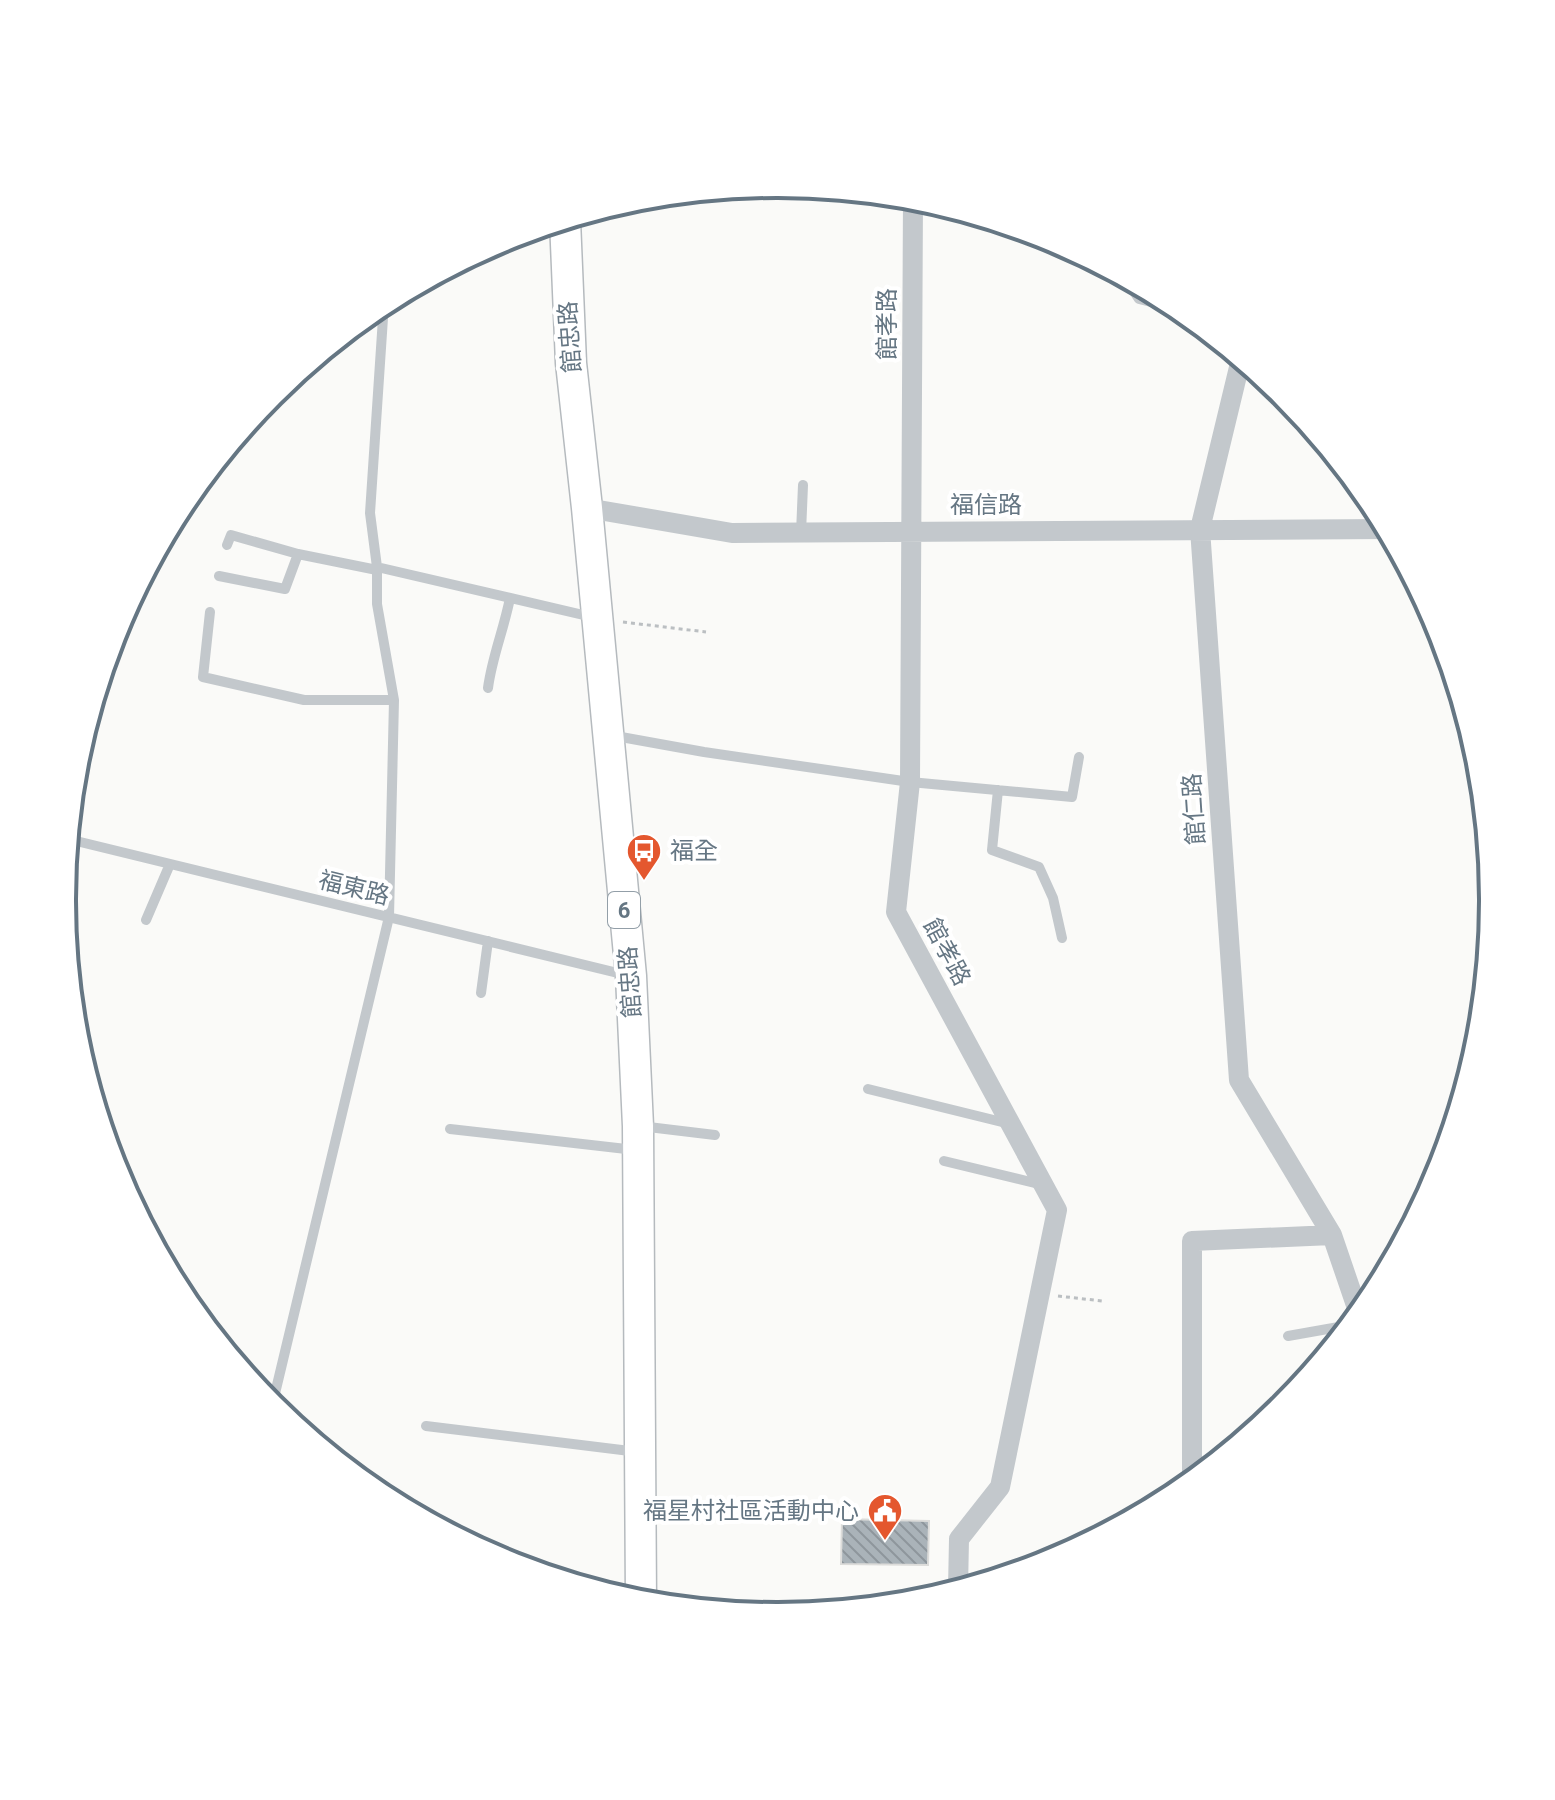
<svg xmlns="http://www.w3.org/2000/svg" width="1555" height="1800" viewBox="0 0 1555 1800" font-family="Roboto,'Noto Sans TC',sans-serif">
  <defs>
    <pattern id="building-back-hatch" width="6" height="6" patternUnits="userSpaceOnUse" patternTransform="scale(2)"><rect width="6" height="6" fill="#aab3b9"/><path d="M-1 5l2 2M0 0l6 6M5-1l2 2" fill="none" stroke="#8e969c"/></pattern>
  </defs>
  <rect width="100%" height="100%" fill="#fafaf8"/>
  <!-- building -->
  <path fill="url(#building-back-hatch)" stroke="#dcdcda" stroke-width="2" d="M842,1519L929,1521L928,1565L841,1564Z"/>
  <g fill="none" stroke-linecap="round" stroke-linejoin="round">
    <defs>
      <path id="primary" d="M565,220L571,363L587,508L631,976L638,1126L641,1602"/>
    </defs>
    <!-- primary casing -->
    <use href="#primary" stroke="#b5babe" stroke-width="33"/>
    <!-- path -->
    <path stroke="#bbbfc2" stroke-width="3" stroke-dasharray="4 4" stroke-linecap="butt" d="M623,622L706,632
      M1058,1296L1102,1301"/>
    <!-- service -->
    <path stroke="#c3c8cc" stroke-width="10" d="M1125,278L1139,299L1179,309
      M801,533L803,485
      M227,545L231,535L298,554L377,570
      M377,567L592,617
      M219,576L285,589L298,554
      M210,612L203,677L304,700H394
      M488,688C492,657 504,629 510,598
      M610,735L704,752L910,782L1072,797L1079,757
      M998,790L992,850L1039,867L1053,898L1062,938
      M68,839L626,975
      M146,920L170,864
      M481,993L488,941
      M868,1089L1010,1124
      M640,1126L715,1135
      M450,1129L635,1150
      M944,1161L1043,1185
      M1288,1336L1350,1325
      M272,1406L389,917L394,700L377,604V567L370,513L384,303
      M426,1426L638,1452"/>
    <!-- minor -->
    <path stroke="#c3c8cc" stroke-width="20" d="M913,198L910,782L896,912L1057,1210L1000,1487L959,1539L958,1589
      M1241,359L1200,529L1239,1080L1332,1235L1359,1314
      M587,508L732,533L1387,529
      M1192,1481V1241L1332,1235"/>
    <!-- primary -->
    <use href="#primary" stroke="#fff" stroke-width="30"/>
  </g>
  <!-- icons -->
  <defs>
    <symbol id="bus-pin" viewBox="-11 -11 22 30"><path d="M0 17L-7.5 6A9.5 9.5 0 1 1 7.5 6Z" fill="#e4572e" stroke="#fff"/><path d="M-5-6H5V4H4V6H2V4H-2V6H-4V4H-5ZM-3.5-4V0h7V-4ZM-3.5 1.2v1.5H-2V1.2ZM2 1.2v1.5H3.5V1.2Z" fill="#fff"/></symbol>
    <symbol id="civic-pin" viewBox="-11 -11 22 30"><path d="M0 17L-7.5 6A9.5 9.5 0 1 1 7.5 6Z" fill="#e4572e" stroke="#fff"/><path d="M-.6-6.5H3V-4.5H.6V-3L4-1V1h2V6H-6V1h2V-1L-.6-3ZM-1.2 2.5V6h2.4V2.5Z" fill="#fff"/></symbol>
  </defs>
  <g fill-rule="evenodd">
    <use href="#bus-pin" x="624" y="831" width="40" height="54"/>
    <use href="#civic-pin" x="865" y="1491" width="40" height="54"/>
  </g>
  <g text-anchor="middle" stroke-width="8" stroke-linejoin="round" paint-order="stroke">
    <!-- shield labels -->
    <rect fill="#fff" stroke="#939fa8" stroke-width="2" x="608" y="892" width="32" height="36" rx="6"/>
    <g font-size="22" font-weight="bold" fill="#657683">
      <text x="624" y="918">6</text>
    </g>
    <!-- street labels -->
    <g font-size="24" fill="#657683" stroke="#fff">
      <text transform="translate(887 324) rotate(-90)" y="8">館孝路</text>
      <text transform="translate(570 337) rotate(-94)" y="8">館忠路</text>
      <text x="986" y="513">福信路</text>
      <text transform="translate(1194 809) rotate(-94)" y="8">館仁路</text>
      <text transform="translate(354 888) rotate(14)" y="8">福東路</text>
      <text transform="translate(947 952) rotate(62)" y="8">館孝路</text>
      <text transform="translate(630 982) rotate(-94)" y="8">館忠路</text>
    </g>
    <!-- poi labels -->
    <g font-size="24" fill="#657683" stroke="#fff" text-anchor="start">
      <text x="670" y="859">福全</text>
      <text x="859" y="1519" text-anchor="end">福星村社區活動中心</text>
    </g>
  </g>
  <!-- crop -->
  <path d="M0 0H1555V1800H0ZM777 198H778A701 701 0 0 1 1479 899V901A701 701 0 0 1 778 1602H777A701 701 0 0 1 76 901V899A701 701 0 0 1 777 198Z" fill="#fff" fill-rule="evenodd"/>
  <path fill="none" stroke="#657683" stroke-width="4" d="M777 198H778A701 701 0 0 1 1479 899V901A701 701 0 0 1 778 1602H777A701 701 0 0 1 76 901V899A701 701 0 0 1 777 198Z"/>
</svg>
